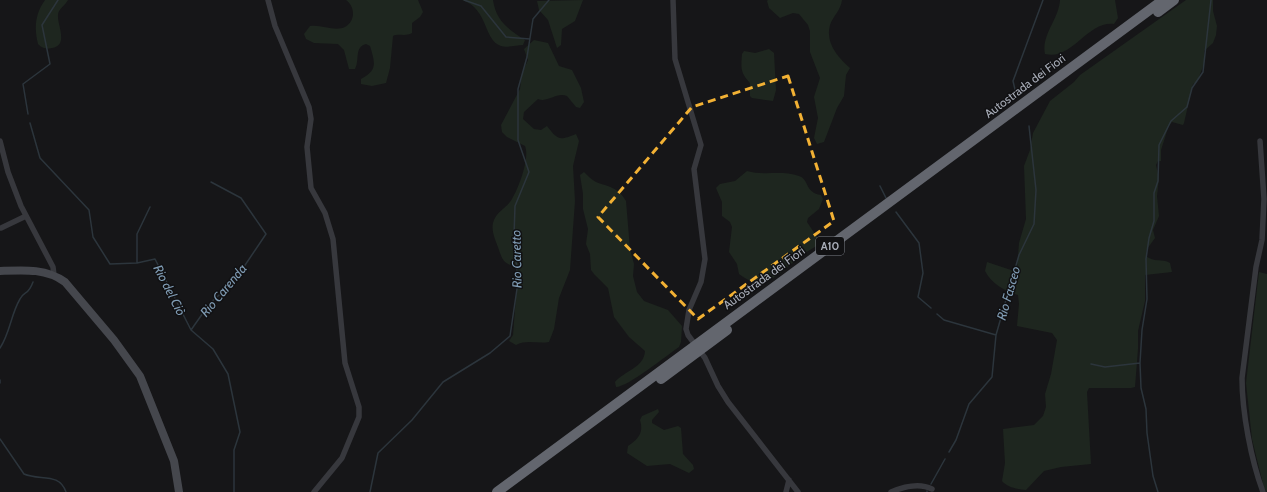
<svg xmlns="http://www.w3.org/2000/svg" width="1267" height="492" viewBox="0 0 1267 492" font-family="Cabin,sans-serif">
  <rect width="100%" height="100%" fill="#161618"/>
  <!-- green -->
  <path fill="#1e261f" d="M45,0H68C65,6 58,9 58,15C57,25 69,45 52,48C46,49 43,49 38,44C34,28 35,14 45,0Z
    M346,0H418L423,12L420,17L412,23V33C405,37 399,33 393,36L390,68L386,83L372,86L361,84V79C378,70 375,63 370,46L366,44C354,47 360,60 355,69H349L344,50L338,44L314,43L306,39L304,34L310,26C321,24 335,32 345,27C356,21 355,6 346,0Z
    M462,0H493C496,21 508,29 525,40L523,45C516,45 507,48 501,46C483,40 489,9 462,0Z
    M583,0L575,21L562,29L561,45L557,48L548,20L539,10L537,1Z
    M768,0H842C841,10 833,16 830,25C825,43 838,57 850,68L846,75L844,96L837,108L824,142L817,144L814,138L818,118L814,97L820,78L810,52V31L808,25L799,14L793,13L780,18L769,8L767,1Z
    M1060,0H1115L1118,18L1114,24C1087,21 1072,61 1045,54C1041,35 1059,19 1060,0Z
    M1186,0H1213V11L1217,26L1216,35L1213,43L1204,51V64L1197,82L1193,84L1192,88L1184,123L1183,125L1172,122L1169,125L1161,150V161H1158L1156,165L1159,178L1157,196L1159,216L1153,230L1155,238L1147,249L1146,256C1154,263 1162,258 1170,263L1172,272L1145,275V301L1138,331V349L1135,387L1131,388H1089L1087,392L1091,464L1061,467L1044,471L1026,490C1018,489 1008,488 1002,481L1005,463L1003,429L1034,425L1043,416L1046,407L1045,394L1051,374L1057,340L1052,333L1017,326L1019,304L1018,295C1004,291 991,283 985,271L987,262L1014,271L1017,269L1019,243L1026,219L1024,166L1030,150L1033,133L1050,101L1074,82L1080,75Z
    M534,40L548,43L559,66L572,70L581,88L584,102L580,108L576,107L567,96C556,92 548,103 538,99L524,112L523,119L534,129L541,130L547,126C558,140 559,141 576,134L579,141L573,166L575,201L570,270L559,298L554,329L549,342C537,344 527,339 516,345L509,341L513,335L518,271L514,266C504,264 502,259 499,250C496,241 491,232 493,223C496,211 507,208 512,199C519,187 530,158 525,146L507,137L502,132L501,125L520,89L522,73L528,60L524,49Z
    M769,49L774,53L776,90L773,101L752,98L750,96V83C740,72 741,68 742,54L744,51L755,53Z
    M747,171C764,176 782,170 799,176C809,179 805,193 821,195L823,199L819,209L808,218L807,222L821,243C812,249 802,254 795,261C776,276 763,293 739,274L737,264L729,252L732,227L730,222L722,216V202L716,188L720,184L735,181Z
    M584,172C587,175 592,180 596,182C609,187 618,187 626,201L630,249L634,264L633,276L637,292L644,301L668,310L682,326L681,342L679,347C667,355 628,387 616,387L615,382C624,371 644,368 645,351L629,337L614,317L608,288L594,274L591,270L590,254L586,244L588,229L583,209V194L580,175Z
    M1259,272L1267,274V492L1264,488L1252,439L1246,383Z
    M658,409L659,412L652,420V423L664,430L678,426L681,428L683,454L693,465L694,469L689,473L670,464L647,466L627,453L628,446C638,439 644,433 640,420L642,416Z"/>
  <g fill="none" stroke-linecap="round" stroke-linejoin="round">
    <!-- stream -->
    <path stroke="#2c353c" stroke-width="1.5" d="M464,0L481,6L506,37L530,39
      M1017,98L1013,81L1043,0
      M28,114L23,84L50,64L42,25L58,0
      M30,123L40,158L89,210L93,237L110,264L137,263L155,259L191,330L213,349L228,374L240,432L234,450V492
      M880,186L886,198
      M896,212L919,243L923,273L918,297L931,308
      M137,263V234L150,207
      M937,314L944,320L996,335
      M191,330L210,303L233,283L266,234L241,198L211,182
      M0,348C10,333 11,314 20,299C25,290 28,296 33,282
      M1091,364L1105,367L1140,363
      M0,380V383
      M0,439L24,474C40,481 59,472 66,492
      M949,452L956,440L969,404L992,377L996,335L1019,255L1034,224L1036,190L1029,126
      M931,484L945,459
      M370,492L378,453L412,420L443,382L490,353L510,336L518,282L514,236L515,206L529,172L518,140V89L527,57L533,19L549,0
      M927,492V491
      M1158,492L1153,476L1147,433L1146,409L1141,388L1140,363L1142,330L1147,299L1146,259L1149,238L1154,221V193L1158,181L1159,145L1171,121L1187,107L1192,88L1203,72L1211,0"/>
    <!-- minor -->
    <path stroke="#37383d" stroke-width="5.5" d="M268,0L275,26L309,107L311,119L307,147L311,188L325,213L333,239L345,363L359,407V417L342,458L314,492
      M673,0L675,59L701,145L694,169L705,259L701,282L689,310L686,329L688,335L705,358L718,386L728,402L798,492
      M0,141L8,172L21,206L53,267L54,275
      M1260,141L1264,199L1262,240L1256,267L1242,378C1242,412 1251,460 1263,492
      M1,228L26,216
      M786,492L789,480
      M891,492C903,487 920,483 932,489"/>
    <!-- secondary -->
    <path stroke="#45474d" stroke-width="8" d="M0,271C23,270 46,268 65,282L114,340L140,376L174,461L179,492"/>
    <!-- motorway -->
    <path stroke="#63666e" stroke-width="10" d="M1158,12L1174,0
      M661,379L727,330
      M497,492L1163,0"/>
  </g>
  <!-- marked area -->
  <path fill="none" stroke="#f2b134" stroke-width="3" stroke-dasharray="8 5" stroke-linejoin="round" d="M788,76L834,221L698,319L598,217L692,107Z"/>
  <g text-anchor="middle" stroke-width="3" stroke-linejoin="round" paint-order="stroke">
    <!-- shield labels -->
    <rect fill="#111113" stroke="#7b7e86" stroke-width="1" x="816" y="237" width="28" height="18" rx="3"/>
    <g font-size="11" font-weight="bold" fill="#a8adb8">
      <text x="830" y="250">A10</text>
    </g>
    <!-- street labels -->
    <g font-size="12" fill="#a8adb8" stroke="#111113">
      <text transform="translate(1025 86) rotate(-37)" y="4">Autostrada dei Fiori</text>
      <text transform="translate(764 278) rotate(-36)" y="4">Autostrada dei Fiori</text>
    </g>
    <!-- water labels -->
    <g font-size="13" font-style="italic" fill="#7f9bb3" stroke="#111113">
      <text transform="translate(516 259) rotate(-91)" y="5">Rio Caretto</text>
      <text transform="translate(170 290) rotate(63)" y="5">Rio del Ciò</text>
      <text transform="translate(223 290) rotate(-50)" y="5">Rio Carenda</text>
      <text transform="translate(1008 293) rotate(-74)" y="5">Rio Fasceo</text>
    </g>
  </g>
</svg>
